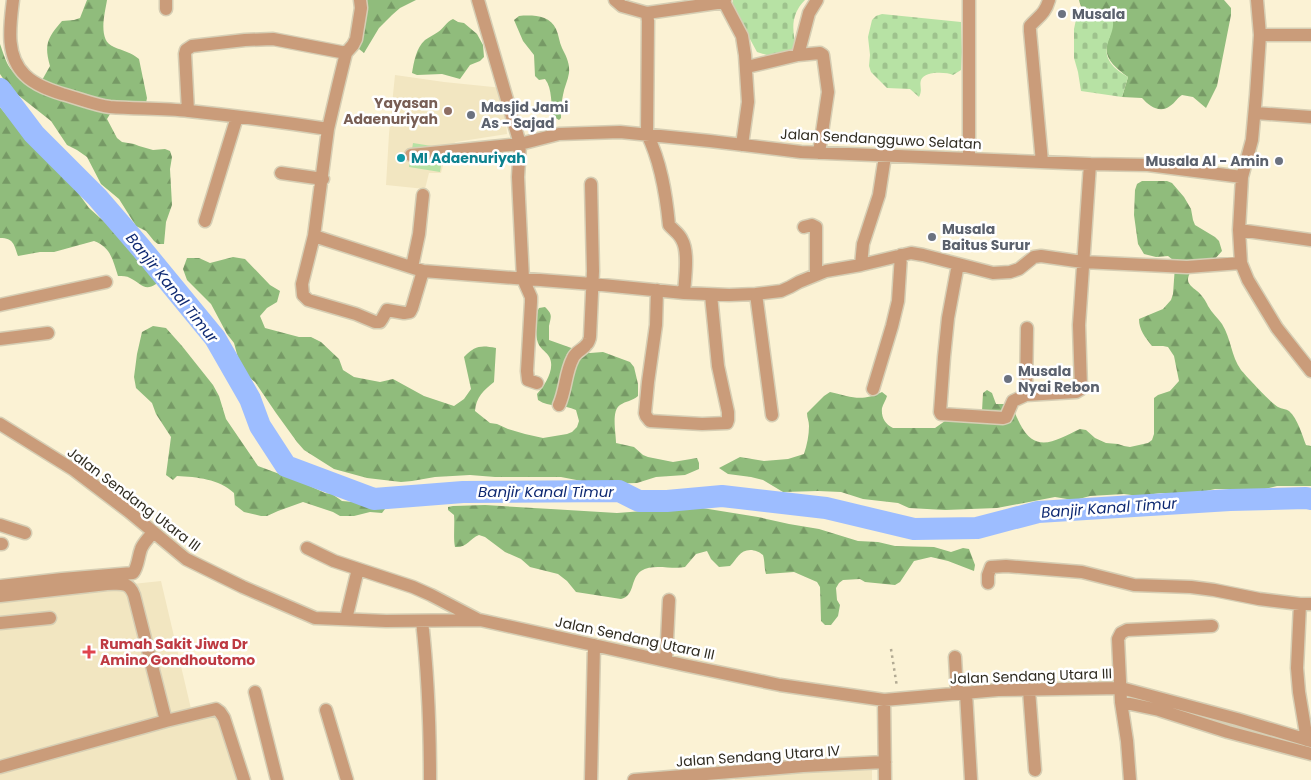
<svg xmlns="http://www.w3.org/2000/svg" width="1311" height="780" viewBox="0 0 1311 780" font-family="Poppins,sans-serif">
  <defs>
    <pattern id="forest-firs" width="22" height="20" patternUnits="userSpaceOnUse" patternTransform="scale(1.25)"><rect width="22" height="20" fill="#90bc7c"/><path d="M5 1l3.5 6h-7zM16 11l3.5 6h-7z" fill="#769965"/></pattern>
    <pattern id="cemetery-stones" width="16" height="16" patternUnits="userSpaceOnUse" patternTransform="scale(1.25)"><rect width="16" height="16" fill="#b7e2a4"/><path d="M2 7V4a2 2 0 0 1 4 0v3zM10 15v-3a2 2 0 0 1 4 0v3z" fill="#9ec28d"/></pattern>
  </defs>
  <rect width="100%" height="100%" fill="#fbf2d4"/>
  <!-- built -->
  <path fill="#f2e6c1" d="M395,75L444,82L503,88L507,134L456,142L448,147L441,173H429L425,189L386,185L389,134Z
    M161,581L192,713L224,706L249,780H0V598Z
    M872,768V780H735V775Z"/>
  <!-- forest -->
  <path fill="url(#forest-firs)" d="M87,0H107C105,13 97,41 114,47C123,51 131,52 139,59L147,98L146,103L110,114L107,119L117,138L122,142L134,144L139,146L153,150L165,149L170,151L172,157L170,169L172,205L166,222L164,244H158L154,241L146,231L136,226L119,199L101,184L87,157L77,150L67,145L51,121L18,95L9,87L0,74V44C8,67 8,70 30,85L41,82L50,66C44,45 47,38 62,21L74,20L80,18Z
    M365,0H416L400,8L392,15L379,28L364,53L359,49V44Z
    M1079,0H1224L1231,8V15L1217,86L1206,108L1193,97L1182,95C1177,98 1175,103 1170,106C1160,114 1149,106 1142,98L1122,97L1128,77C1113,66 1100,55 1110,36L1093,15C1084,15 1081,8 1079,0Z
    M519,16C532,15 550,15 556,29C559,35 559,42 562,48C566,56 570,63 569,73C568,80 564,88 563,95C561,103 561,111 561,118L559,120L554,117C550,105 553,89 545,79L539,80L535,76L534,55L523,41L514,20Z
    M453,19L458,22L464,23L477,34L483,45L484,57L480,61L470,65L460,79L442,74L417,75L412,73C414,62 416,48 425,40C429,37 434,35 438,32C444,28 446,22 453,19Z
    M0,107L9,118L19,126L34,144L58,165L89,208L119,235L137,256L147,264L155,273L157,278L156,284C144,292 141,283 130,278C127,276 122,276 118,276C113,261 111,247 94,241L54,252H40L18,256C14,245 14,238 0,238Z
    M1142,181H1167L1172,183L1184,197L1191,209L1193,220L1195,225L1215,237L1219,241L1222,251C1217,257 1211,262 1207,269L1190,273C1185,282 1190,285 1197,291C1201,294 1206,301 1208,306C1212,313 1218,318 1222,324C1231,338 1231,356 1241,370C1247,377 1271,403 1278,407C1282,409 1286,409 1289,411C1298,419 1302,435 1306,445L1311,446V486H1277L1265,489H1215L1197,493H1161L1139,496L1124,494L1090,496L1079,499H1067L1055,497L997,508L945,510L909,508L898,503L863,499L841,492L818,491L783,492L763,480L751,477L728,474L719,468L740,457L764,461L788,459L804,454C807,445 809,435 809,426C809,421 807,418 807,413L824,396L830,392C851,397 862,402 882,392L887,396C886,400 883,404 882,408C881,417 885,424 893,428H935L945,421L956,416L982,411L983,393L987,390L992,393L996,404H1009C1015,410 1016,417 1020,424C1036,455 1056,440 1080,429L1086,430L1095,438L1106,443L1118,444L1124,446L1130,447L1148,443L1152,440L1154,434V398L1158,395L1170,391L1179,381L1174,356L1168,347L1163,346H1152C1145,337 1139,330 1139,319L1163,309L1171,300L1173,294L1175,266L1173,260L1168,256L1156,257L1144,254L1138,244L1134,215L1135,190L1137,184Z
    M233,257L245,259L270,285L280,291L277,302L267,308L260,316L265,328L299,337H311L321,342L339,359L343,370L354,377L380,382L393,379L424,396L454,406L464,399L471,389L464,357C475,346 480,345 496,348L494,382C484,390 476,397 475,411L490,423L497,424L508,429L525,434L543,438L567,434L572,432L577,427L579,421L576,410C564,404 549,408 538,400L537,394C545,385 557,367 548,355C545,351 540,348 538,343C535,335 535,315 539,308L545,307C553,315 551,316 549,326C549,331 549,335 549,340L577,350L590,353L603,352L630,362L634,367L638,384V396C632,401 626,401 620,405C611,411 616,433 616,443L634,447L643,455L648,457L673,462L697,458L699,463V469L685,475L656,477L637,483L597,484L561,477H495L470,475L435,477L412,481L401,482L367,478L334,469L304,450L297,442L276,413L255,382L246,375L240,365L234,343L227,334L211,304L187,280L183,269L187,258H199L210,263Z
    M153,326L166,328L182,346L213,385L219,396L226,419L258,466L301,482L325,493L332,494L342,501L374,504L385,509L382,513L370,512L354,516H340L333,512L303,502L278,511L267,516H261L244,512L235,505L234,493C219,479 197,477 177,476L173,480L166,475L171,437L156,414L152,403L136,388L134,377L137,354L142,332Z
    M485,505L617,513L696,507L758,517L789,524L819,529L858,541L878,542L895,546L934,547L951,552L963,548L969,549L975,565L974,571L948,561L931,557L914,561L900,582L895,585L865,582L860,579L843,580L839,583L836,588L837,600L840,605L838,616L831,625H825L821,621L820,587L817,582L794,572L766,574C764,567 765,562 763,555C759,552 757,551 752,550C740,549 737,559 730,566L719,567L711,559L707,551L696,554L685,567C672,570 653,563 641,571C630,579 635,596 621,599L576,592L567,581L558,574L530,567L521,559L505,552L485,537L479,535C469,539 467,548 455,547C453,537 455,525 454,515L448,510V507L453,506Z"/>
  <!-- cemetery -->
  <path fill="url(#cemetery-stones)" d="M733,0H805C790,15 792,31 797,50L783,60L757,52L732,6Z
    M1078,10L1083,11L1088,15L1110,14C1122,32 1094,46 1114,67C1118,71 1123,74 1128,77L1122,97L1081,91L1078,72L1074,58V29Z
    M882,14L961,22L962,52L961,70L953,75C946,72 925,71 921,80C919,86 923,89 919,97L910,89L887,88L871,72L869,66L870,55L868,37L872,20L876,16Z"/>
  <!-- pitch -->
  <path fill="#b7e2a4" d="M413,143L444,148L440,172L409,167Z"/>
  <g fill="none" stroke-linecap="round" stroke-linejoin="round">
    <!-- river -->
    <path stroke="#9dbdff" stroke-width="22" d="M0,89L34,134L97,197L141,248L215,338L250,399L260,426L286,466L374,499L463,492L619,491L639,501H667L722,496L826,508L914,529L977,528L1038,512L1230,500L1306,498L1311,499"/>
    <defs>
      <path id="minor" d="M13,0C10,25 5,56 25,75C35,85 50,90 62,94C78,98 94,105 110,107C136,109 163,108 189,111C236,116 282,122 328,129
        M360,0L361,8L356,39L353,45L346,53L338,86L328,129L314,236L302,284L303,295L308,300L356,314L375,322H380L382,319L387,310L404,313L410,312L412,308L423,271
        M478,0L520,144L518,177L519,199L523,279L531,297V302L527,371L528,380L537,383
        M615,0L622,6L647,13L648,21L647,134C661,162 666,194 669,225C673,230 679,233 682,240C689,252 685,278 684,293
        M725,0L724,2L742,36L745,55L748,102L742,145
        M969,0V159
        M1257,0L1260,35L1256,95L1252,140L1242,177L1239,230L1241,263L1248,280L1277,328L1311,371
        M166,9V0
        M647,13L724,2
        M1260,35H1311
        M798,55L820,53L823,55L828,92L819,153
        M747,67L798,55L809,13L817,0
        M188,111L185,54L186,50L192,46L245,40L273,39L346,53
        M1255,113L1311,117
        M411,155L520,144L559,134L620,132L710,141L801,152L1090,164L1148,165L1242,177
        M1042,162L1030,31V26C1039,16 1045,14 1049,0
        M281,173L323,179
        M205,221L237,117
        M804,227L812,225L816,227V274
        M1239,230L1311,240
        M314,236L423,271L592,284L684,293L729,295L756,294L781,291L790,287L799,282L826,271L861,265L911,253L923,255L993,273L1010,272L1019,269L1034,257L1041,256L1083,262L1187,267L1241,263
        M958,264L948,318L944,357L940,412L941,414L1003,418L1006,417L1013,401L1026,395L1076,392L1081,389L1079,325L1090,164
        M861,265L863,244L879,195L885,156
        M412,267L419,234L423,195
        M657,290L656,325L648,382L645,413L646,416L650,421L702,424L727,423L728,420V412L718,366L711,295
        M756,294L772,415
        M0,305L106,282
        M0,339L48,333
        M873,389L892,326L898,301L901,255
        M1026,395L1027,328
        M559,405C566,390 565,373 573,358C576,351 583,350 587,344C588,344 590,338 590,337L593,271L591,184
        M0,424L74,470L128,511L186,559L243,587L315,618L386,621L480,620L684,665L780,685L884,700L998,690L1121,688L1237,719L1311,741
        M0,525L25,533
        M0,544H2
        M307,548L334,561L413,587L431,595L477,619
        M988,583V575L991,567L1006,566L1082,572L1134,585L1191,587L1214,590L1259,599L1300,604H1311
        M0,586L62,579L133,573C138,567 138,557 141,549C143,543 149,538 153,532
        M0,596L107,584C120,584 129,581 134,595L166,721
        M1300,604L1297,668L1299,692L1307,740
        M346,619L358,569
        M422,621C428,674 430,727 430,780
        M0,623L50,618
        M955,657L957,693
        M666,661L669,600
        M1029,690L1035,770
        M255,692L277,780
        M966,693L971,780
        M884,700L885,780
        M1121,702L1159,710L1228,732L1311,754
        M326,710L347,780
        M0,767L166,721L216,709L220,712L224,718L244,780
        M591,780L594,645
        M634,780L803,766L885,762
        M1130,780L1127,741L1121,702L1118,639L1121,633L1127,630L1212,626"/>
    </defs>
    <!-- minor casing -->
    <use href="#minor" stroke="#d6ceb4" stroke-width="15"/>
    <!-- path -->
    <path stroke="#b2aa93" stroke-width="2.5" stroke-dasharray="2.5 4" stroke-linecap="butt" d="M891,649L897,687"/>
    <!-- minor -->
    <use href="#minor" stroke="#ca9c7a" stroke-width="12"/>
  </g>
  <!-- markers -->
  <g fill="#6b7280" stroke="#fff" stroke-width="2">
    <circle cx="1062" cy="14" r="5"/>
    <circle cx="471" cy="115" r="5"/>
    <circle cx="1279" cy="161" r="5"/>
    <circle cx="932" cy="237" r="5"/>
    <circle cx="1008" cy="379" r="5"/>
  </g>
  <circle fill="#8d6e63" stroke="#fff" stroke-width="2" cx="448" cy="111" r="5"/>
  <circle fill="#0f9aa8" stroke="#fff" stroke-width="2" cx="401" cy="158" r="5"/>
  <path fill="#e0444e" stroke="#fff" stroke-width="2" d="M86.5 644.5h5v5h5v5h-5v5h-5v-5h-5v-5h5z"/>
  <g text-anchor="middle" stroke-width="5" stroke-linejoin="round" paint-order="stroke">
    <!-- worship labels -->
    <g font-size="14" font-weight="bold" fill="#5b616d" stroke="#fff" text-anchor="start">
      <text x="1072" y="19">Musala</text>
      <text x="481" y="112">Masjid Jami<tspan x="481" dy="16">As - Sajad</tspan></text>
      <text x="1269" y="166" text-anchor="end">Musala Al - Amin</text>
      <text x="942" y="234">Musala<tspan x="942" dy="16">Baitus Surur</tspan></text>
      <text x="1018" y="376">Musala<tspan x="1018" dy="16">Nyai Rebon</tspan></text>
    </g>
    <!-- education labels -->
    <g font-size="14" font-weight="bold" fill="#785e54" stroke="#fff" text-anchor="end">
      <text x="438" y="108">Yayasan<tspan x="438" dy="16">Adaenuriyah</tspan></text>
    </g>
    <!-- street labels -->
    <g font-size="14" fill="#302c21" stroke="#fff">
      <text transform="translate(881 139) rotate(3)" y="5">Jalan Sendangguwo Selatan</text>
      <text transform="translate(134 499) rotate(37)" y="5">Jalan Sendang Utara III</text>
      <text transform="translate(635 638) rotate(12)" y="5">Jalan Sendang Utara III</text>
      <text transform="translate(1031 676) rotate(-2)" y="5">Jalan Sendang Utara III</text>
      <text transform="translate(758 756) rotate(-4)" y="5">Jalan Sendang Utara IV</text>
    </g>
    <!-- culture labels -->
    <g font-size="14" font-weight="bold" fill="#0d838f" stroke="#fff" text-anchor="start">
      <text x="411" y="163">MI Adaenuriyah</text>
    </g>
    <!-- health labels -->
    <g font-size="14" font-weight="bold" fill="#be3a42" stroke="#fff" text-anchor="start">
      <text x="100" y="649">Rumah Sakit Jiwa Dr<tspan x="100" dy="16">Amino Gondhoutomo</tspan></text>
    </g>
    <!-- water labels -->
    <g font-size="15" font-style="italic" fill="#0e2972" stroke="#fff">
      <text transform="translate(172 288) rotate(51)" y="5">Banjir Kanal Timur</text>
      <text x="546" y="497">Banjir Kanal Timur</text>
      <text transform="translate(1109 508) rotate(-4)" y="5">Banjir Kanal Timur</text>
    </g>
  </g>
</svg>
